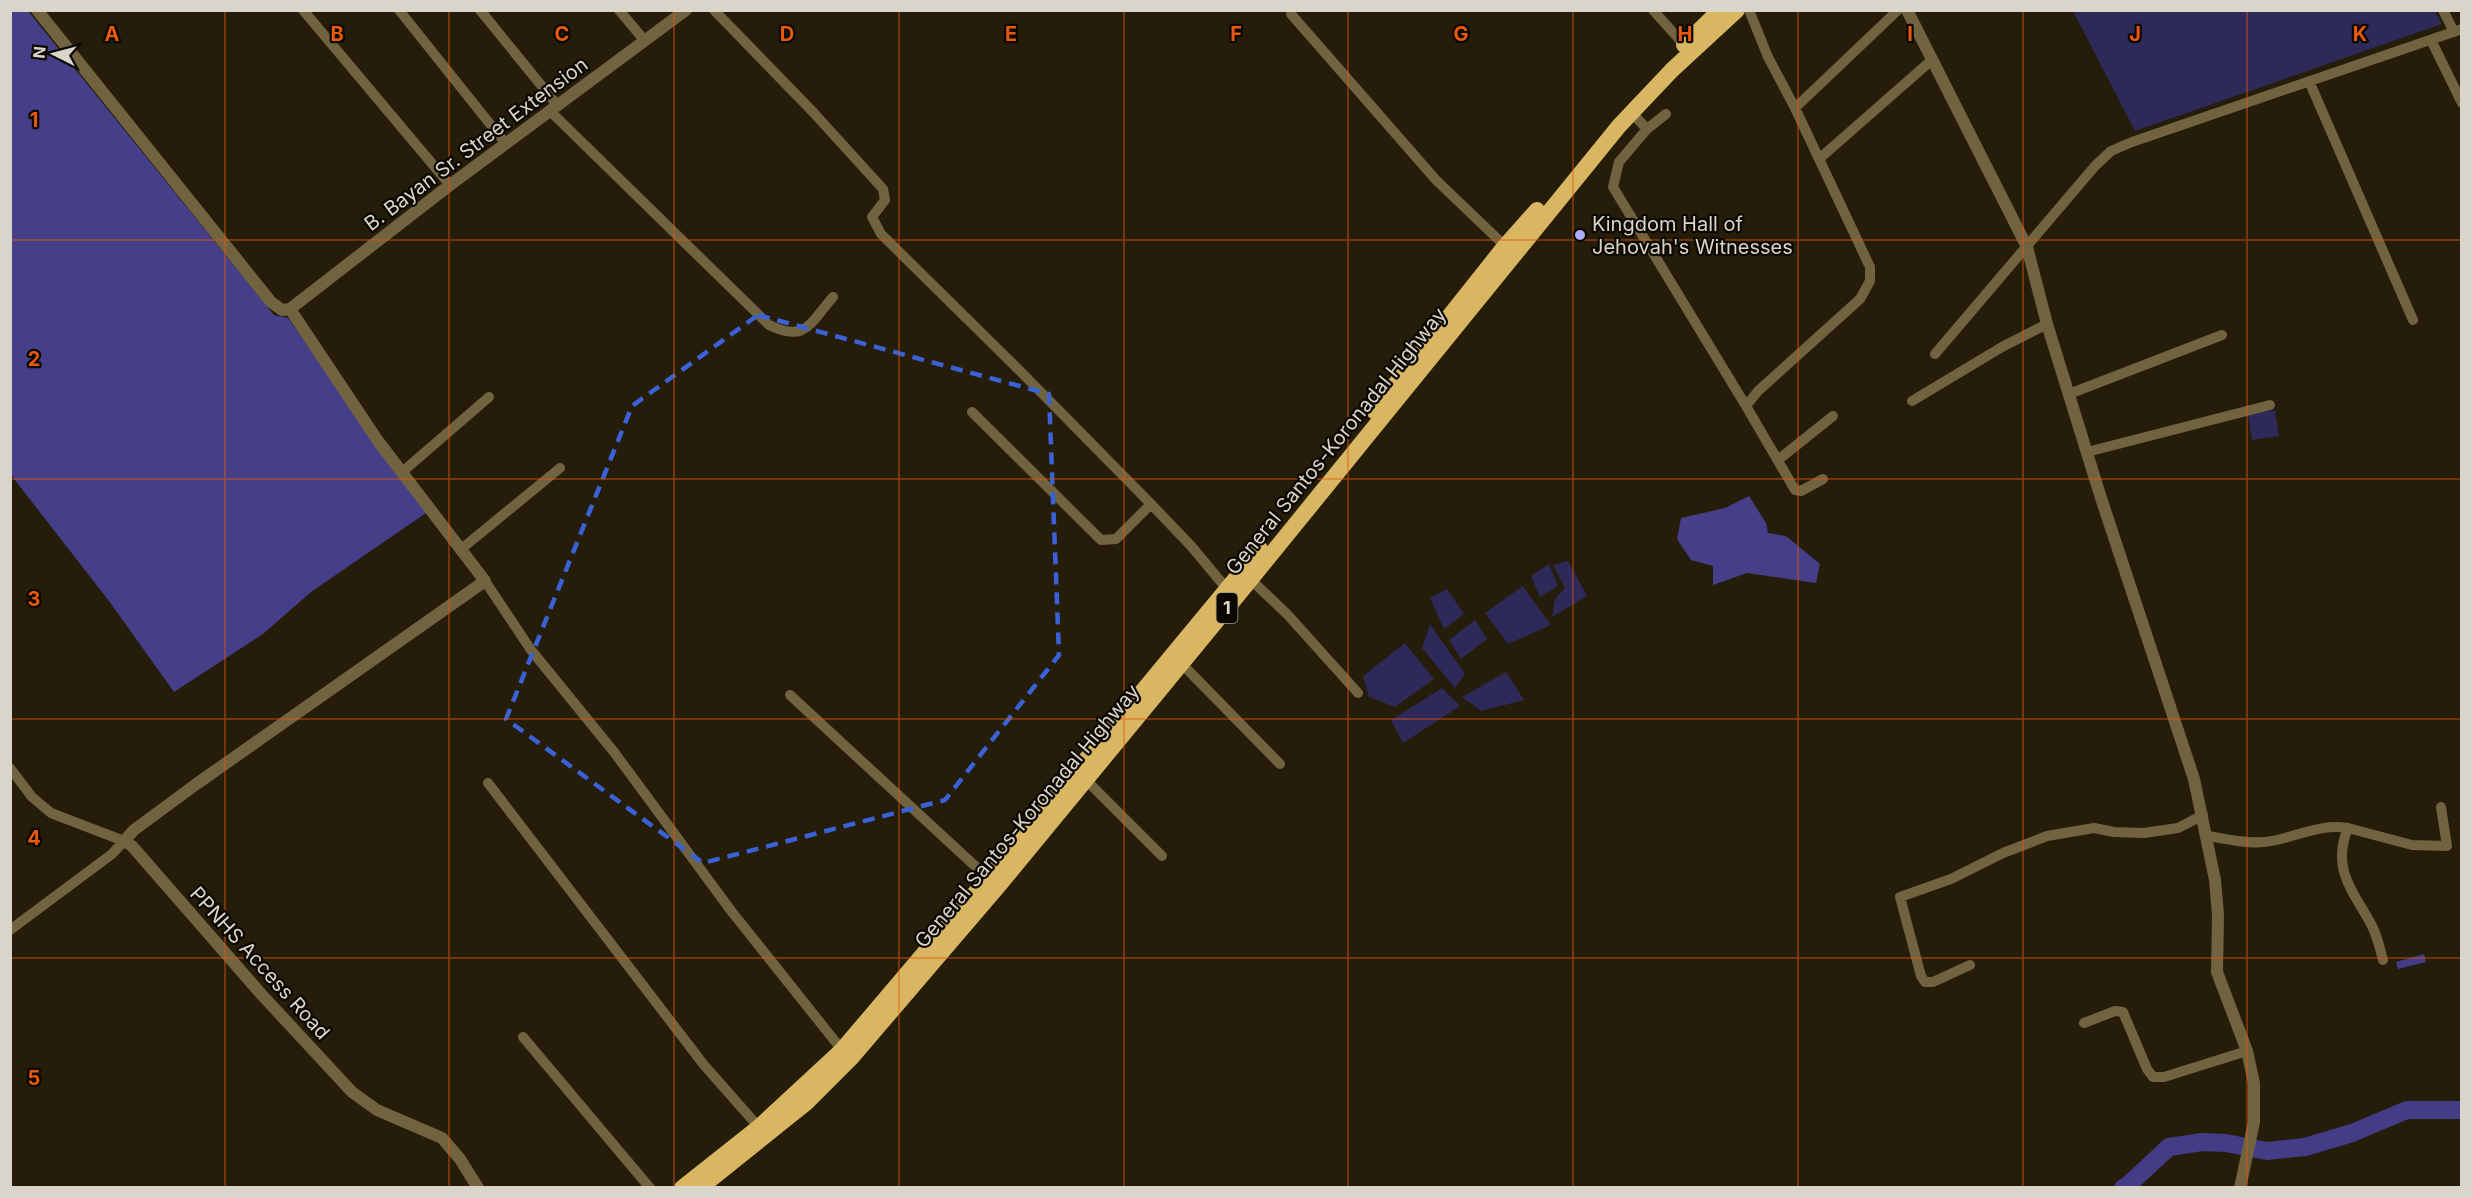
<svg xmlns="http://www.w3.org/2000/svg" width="2472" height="1198" viewBox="0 0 2472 1198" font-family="Inter,sans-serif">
  <rect width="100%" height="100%" fill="#251d0a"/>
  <!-- green -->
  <path fill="#2d2a59" d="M2434,10L2442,24L2135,131L2073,11Z
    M2275,410L2279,436L2252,440L2248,414Z
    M1568,561L1587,596L1552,617L1555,599L1565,588L1553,565Z
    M1549,564L1558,586L1540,597L1531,576Z
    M1523,586L1551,625L1508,644L1485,613Z
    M1447,589L1464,614L1444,629L1430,598Z
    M1475,620L1487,639L1461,659L1449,640Z
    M1430,624L1465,674L1455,688L1422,648Z
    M1405,643L1434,679L1395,707L1369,697L1363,676Z
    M1506,672L1524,700L1481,711L1462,697Z
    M1442,688L1460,706L1403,743L1391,720Z"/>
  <!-- forest -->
  <path fill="#453f89" d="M10,11H28L274,315L288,318L426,513L311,592L263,634L174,692L109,601L11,475Z
    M1749,496L1766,523L1768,533L1786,536L1820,564L1816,583L1747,573L1713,585V566L1691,560L1677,539L1681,518L1725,508Z"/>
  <!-- water -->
  <path fill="#433d87" d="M2424,954L2426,962L2398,969L2396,962Z"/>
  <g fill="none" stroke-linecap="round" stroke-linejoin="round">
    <!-- river -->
    <path stroke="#433d87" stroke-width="18" d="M2123,1188L2127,1186L2169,1147L2202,1142L2226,1143L2267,1151L2305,1147L2352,1133L2407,1110H2462"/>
    <!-- minor -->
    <path stroke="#716340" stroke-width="10" d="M303,10L450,185
      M399,10L506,144
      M480,10L558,106
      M619,10L645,41
      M714,10L813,112L883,189L885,200L872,217L881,234L1022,373L1151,504L1192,547L1226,588L1232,592
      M1653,10L1687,48
      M1749,10L1768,57L1795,108L1898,10
      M2443,10L2454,32
      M1291,14L1436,180L1505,246
      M2431,40L2462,103
      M2309,81L2413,320
      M1795,108L1870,267V281L1860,299L1758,391L1746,406L1795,490L1801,491L1823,479
      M550,111L769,325C806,343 810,323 833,297
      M1632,113L1647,129L1619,162L1613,187L1746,406
      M1647,129L1666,114
      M1819,159L1933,59
      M1935,354L2095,166L2111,151L2132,142L2462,29
      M2069,394L2222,335
      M1912,401L2002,347L2047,324
      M972,412L1101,540L1116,539L1151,504
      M2087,452L2270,405
      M1778,460L1833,416
      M401,473L489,397
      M460,550L560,468
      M1247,576L1287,614L1358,693
      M485,581L531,650L614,752L732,912L842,1050
      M1181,663L1280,764
      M790,695L988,878
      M10,768L32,797L51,813L124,841L112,854L10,930
      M1085,779L1162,856
      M488,783L704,1065L763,1132
      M2348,828L2412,845L2447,846L2441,807
      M2208,836C2226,839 2246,844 2264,842C2294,839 2317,823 2348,828C2331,869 2353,891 2371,924C2377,935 2380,948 2383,960
      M1970,965L1933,982H1925L1921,976L1900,897L1951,879L2003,853L2047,836L2094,828L2114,832L2144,833L2178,828L2203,815
      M2084,1023L2115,1011L2123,1012L2147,1069L2153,1077H2164L2247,1051
      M523,1037L650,1188"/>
    <!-- tertiary -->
    <path stroke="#716340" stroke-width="12" d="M37,10L271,302L282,310L290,309
      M1907,10L2027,247L2047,324L2101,498L2194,779L2215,880L2218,915L2217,972L2247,1051L2254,1083V1122L2240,1188
      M290,309L378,441L485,581L195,785L134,830L124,841L132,846L262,995L352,1092L377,1110L442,1138L460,1159L478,1188
      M290,309L450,185L686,10"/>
    <!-- trunk -->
    <path stroke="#d8b662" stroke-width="16" d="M1684,45L1720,10
      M1374,411L1505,246L1537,210
      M682,1188L759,1127L842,1050L988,878L1260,549
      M700,1188L806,1103L852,1057L1000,884L1238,595L1619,126L1672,70L1737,10"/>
  </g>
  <!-- marked area -->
  <path fill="none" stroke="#3962d6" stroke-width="4.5" stroke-dasharray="12 8" stroke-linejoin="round" d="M758,315L1049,394L1059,655L945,800L703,863L506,719L632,406Z"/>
  <!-- grid -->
  <path fill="none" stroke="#e8590c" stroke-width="1.5" stroke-opacity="0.55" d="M225,10V1188M449,10V1188M674,10V1188M899,10V1188M1124,10V1188M1348,10V1188M1573,10V1188M1798,10V1188M2023,10V1188M2247,10V1188M10,240H2462M10,479H2462M10,719H2462M10,958H2462"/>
  <!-- markers -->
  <circle fill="#aeaefa" stroke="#0b0802" stroke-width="2" cx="1580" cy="235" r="6"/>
  <g text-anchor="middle" stroke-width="4.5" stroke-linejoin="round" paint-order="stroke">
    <!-- shield labels -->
    <rect fill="#0b0802" stroke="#9c988e" stroke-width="1.5" x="1216.5" y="593" width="21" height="30" rx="4.5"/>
    <g font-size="18" font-weight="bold" fill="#dad5ca">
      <text x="1227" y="614">1</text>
    </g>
    <!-- street labels -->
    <g font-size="20" fill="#dad5ca" stroke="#0b0802">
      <text transform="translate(476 144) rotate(-37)" y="7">B. Bayan Sr. Street Extension</text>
      <text transform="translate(1336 441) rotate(-51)" y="7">General Santos-Koronadal Highway</text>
      <text transform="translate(1027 816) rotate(-50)" y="7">General Santos-Koronadal Highway</text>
      <text transform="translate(260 963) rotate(48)" y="7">PPNHS Access Road</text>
    </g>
    <!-- poi labels -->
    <g font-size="20" fill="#dad5ca" stroke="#0b0802" text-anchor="start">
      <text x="1592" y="231">Kingdom Hall of<tspan x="1592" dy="23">Jehovah's Witnesses</tspan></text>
    </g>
  </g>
  <g font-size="20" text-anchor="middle" font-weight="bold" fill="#e8590c" stroke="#0b0802" stroke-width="4.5" stroke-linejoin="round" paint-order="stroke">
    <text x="112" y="41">A</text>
    <text x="337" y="41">B</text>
    <text x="562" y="41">C</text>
    <text x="787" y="41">D</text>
    <text x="1011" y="41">E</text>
    <text x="1236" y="41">F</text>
    <text x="1461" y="41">G</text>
    <text x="1685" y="41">H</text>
    <text x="1910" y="41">I</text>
    <text x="2135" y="41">J</text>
    <text x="2360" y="41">K</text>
    <text x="34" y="127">1</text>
    <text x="34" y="366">2</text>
    <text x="34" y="606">3</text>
    <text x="34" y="845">4</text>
    <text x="34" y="1085">5</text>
  </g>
  <!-- border -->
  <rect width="2472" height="1198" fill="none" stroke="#dad5ca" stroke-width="24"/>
  <!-- north arrow -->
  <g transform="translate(54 54) rotate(276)" stroke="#0b0802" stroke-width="4.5" paint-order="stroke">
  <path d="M0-4.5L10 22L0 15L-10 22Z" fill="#dad5ca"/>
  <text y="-9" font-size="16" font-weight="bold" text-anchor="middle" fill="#dad5ca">N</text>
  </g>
</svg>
